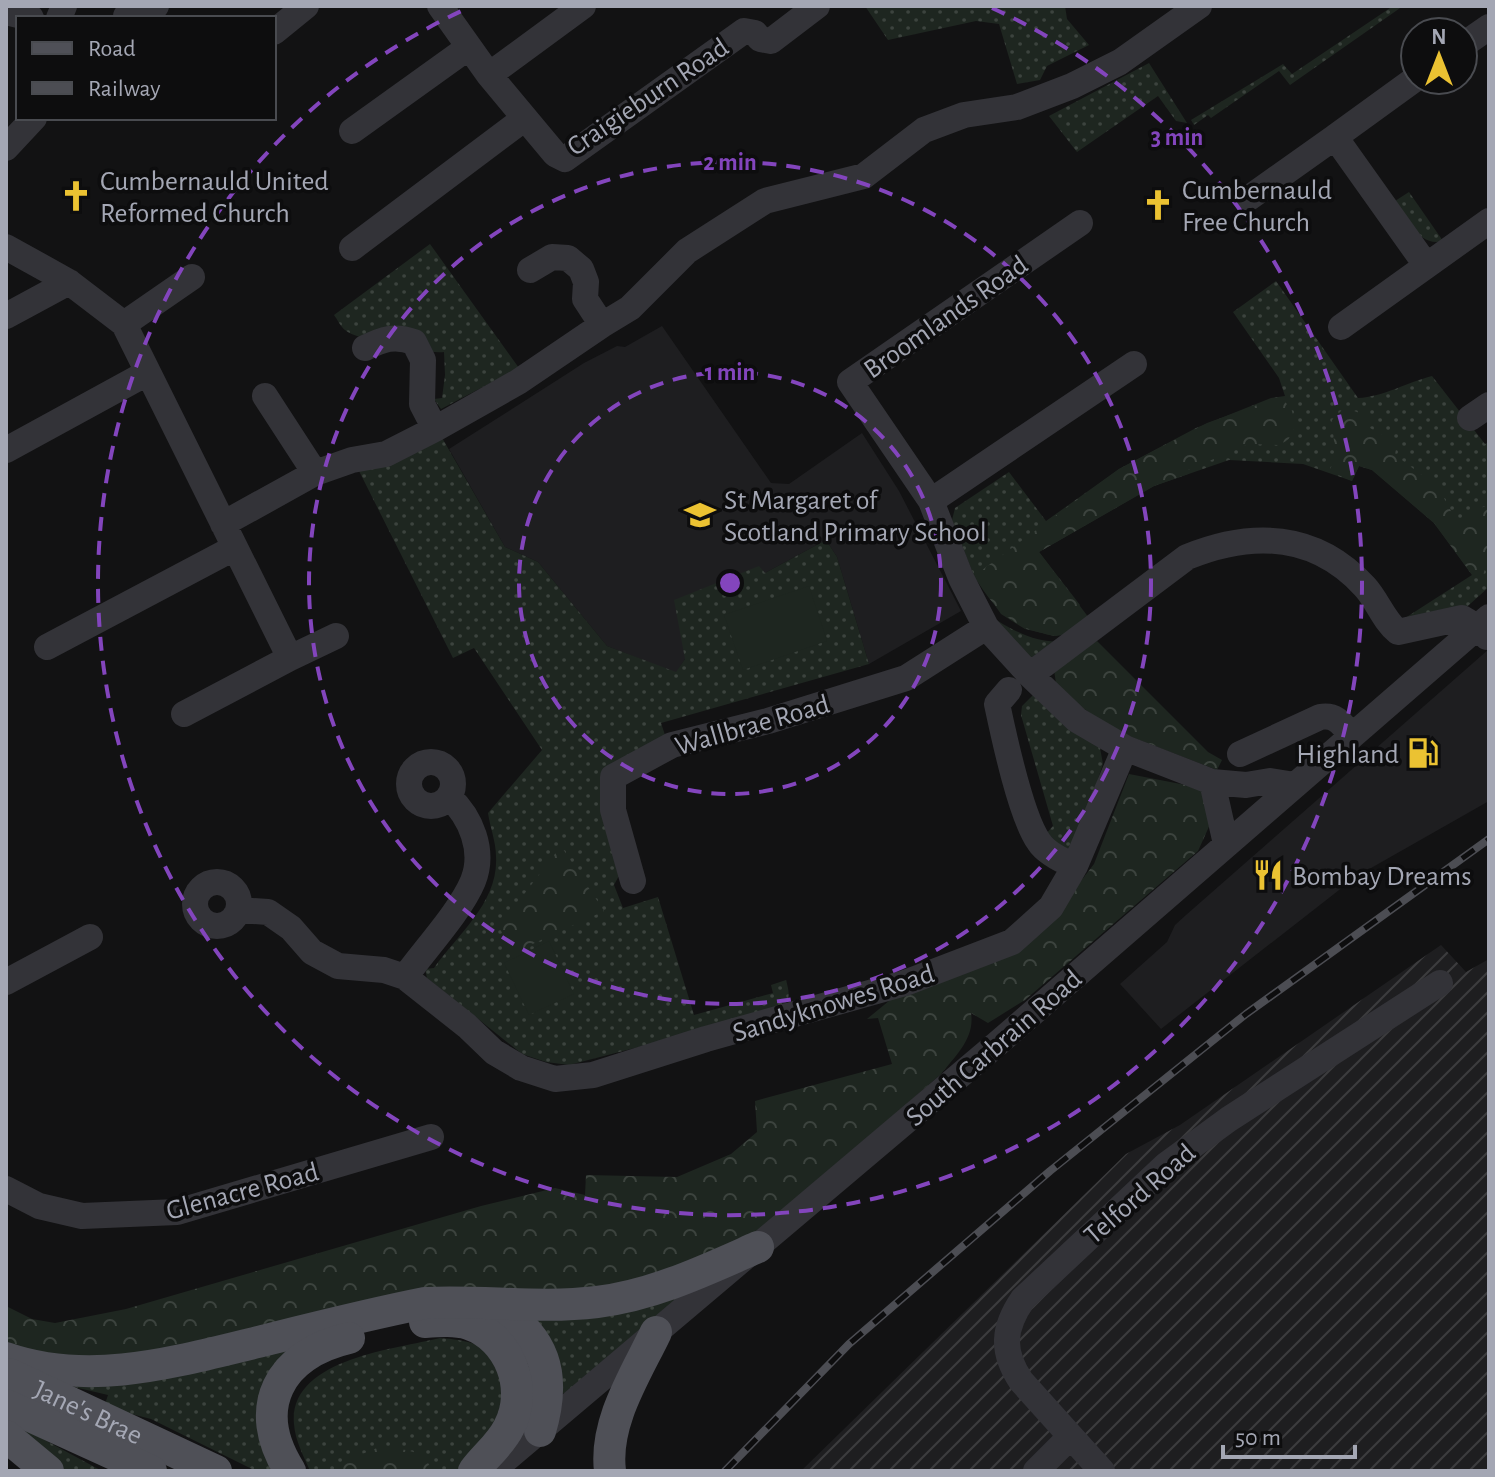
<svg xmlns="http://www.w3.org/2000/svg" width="1495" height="1477" viewBox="0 0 1495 1477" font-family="'Alegreya Sans',sans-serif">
  <defs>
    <pattern id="industrial-furrows" width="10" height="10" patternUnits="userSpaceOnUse" patternTransform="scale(2)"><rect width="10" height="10" fill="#1e1e20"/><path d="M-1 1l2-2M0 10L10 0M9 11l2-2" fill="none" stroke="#3c3c3e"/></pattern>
    <pattern id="grass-dots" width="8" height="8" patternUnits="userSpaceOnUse" patternTransform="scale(2)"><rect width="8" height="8" fill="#1e2620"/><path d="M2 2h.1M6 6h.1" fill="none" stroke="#3c433e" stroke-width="1.8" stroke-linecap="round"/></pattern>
    <pattern id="forest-crowns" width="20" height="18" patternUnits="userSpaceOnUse" patternTransform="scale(2)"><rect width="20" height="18" fill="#1e2620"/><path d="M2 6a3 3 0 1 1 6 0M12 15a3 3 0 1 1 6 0" fill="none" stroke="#3c433e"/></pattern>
  </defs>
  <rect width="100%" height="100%" fill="#121213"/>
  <!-- built -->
  <path fill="#1e1e20" d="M662,326L771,483L789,484L862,433L899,491L961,611L869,664L837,557L826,540L765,573L685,659L676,673L607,646L538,562L505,547L449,449L584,363L617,346L625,347Z
    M1489,649V801L1357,876L1161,1029L1120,984L1167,942L1175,925L1186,915Z"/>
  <!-- industrial -->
  <path fill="url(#industrial-furrows)" d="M1441,945L1466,972L1489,959V1471H801L1126,1154L1180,1125Z"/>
  <!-- grass -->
  <path fill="url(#grass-dots)" d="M865,6H1065L1067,19L1089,45L1047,66L1040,80L1017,84L999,24L976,21L888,40Z
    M1393,6H1403L1290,85L1279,71L1211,118L1208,115L1194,125L1191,120L1283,64L1292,74Z
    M1149,63L1187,123L1176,121L1158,96L1077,152L1049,116Z
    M1409,192L1443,241C1419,248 1407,217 1395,201Z
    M430,244L519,368L441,409L434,399L442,398L445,375L444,352C427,354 358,341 345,330C341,327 337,319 334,315Z
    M1276,281L1358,398C1383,397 1408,382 1432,376L1485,444L1489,442V587L1460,613L1402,620L1472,575L1434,523L1372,470L1359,466L1352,481L1303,464L1229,460L1154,486L1039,552L1080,605L1055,636L1025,629L1001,614L974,576L952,520L955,508L1009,472L1046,521L1119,469L1196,428L1271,398L1285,396L1279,378L1233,312Z
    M441,436L505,547L538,562L607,646L676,672L685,659L674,600L759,566L765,573L826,540L837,557L869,664L661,723L667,741L627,756L622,870L614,885L623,908L658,897L694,1015L773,993L771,985L786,980C790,995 791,1000 778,1011L569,1065L546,1062L522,1054L427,978L425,969L434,968C458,934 499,902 496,856C496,842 490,827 488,813L542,750L474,648L453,658L356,465Z
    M998,621C1021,635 1037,642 1064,642L1034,659L1021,653Z
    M1033,695L1100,748L1103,764L1077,841L1064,852L1045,835L1053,826L1021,715L1022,706Z
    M681,1293L676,1303L568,1396L560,1391L528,1315Z
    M422,1313L526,1366L424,1317L334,1339L284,1378L285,1471H256L151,1419L104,1407L108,1395L70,1386Z
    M440,1338C496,1342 497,1357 511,1406L470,1471H310C304,1457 295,1440 294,1424C288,1359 396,1349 440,1338Z
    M6,1419L102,1471H62Z"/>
  <!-- forest -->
  <path fill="url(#forest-crowns)" d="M1280,397L1291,408L1296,425L1288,440L1279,445L1249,444L1188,470V474L1154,486L1039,552L1089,618C1079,626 1069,635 1056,636C1051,636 1043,633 1038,632C1007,624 990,602 974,576L1119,469L1207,423Z
    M1343,409C1357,411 1367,413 1370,428L1397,443L1395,455L1438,487L1458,524L1477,509L1489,505V553L1483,576H1473L1434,523L1372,470L1359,466L1352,481L1329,471C1338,457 1333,436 1332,420Z
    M1097,641L1208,752L1222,760L1217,770L1116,731L1057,690L1053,663Z
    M1129,774L1196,787L1206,794L1212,820L1198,851L1025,1000L988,1023L971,1013C975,1038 956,1055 941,1074L740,1249L632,1287L98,1363L6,1348V1306L32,1319L55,1323L126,1309L481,1206L555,1188L585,1195L586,1175L677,1177L731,1154L757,1132L755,1101L892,1064L878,1018L867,1019L895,996L1074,890L1094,864Z
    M561,846L604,911L513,953L499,927Z
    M377,1448C399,1450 424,1446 432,1471H335L340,1463Z"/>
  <!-- pitch -->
  <path fill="#1e2620" d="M809,586L827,641L743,670L724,615Z
    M549,941L574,994L529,1015L504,963Z"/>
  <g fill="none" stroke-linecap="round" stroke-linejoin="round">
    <!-- minor -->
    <path stroke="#333338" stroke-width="26" d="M440,6L489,75L555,154L565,159L744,31L755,33L760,39L771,41L817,6
      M6,12L31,18
      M126,16L156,6
      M59,18L64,6
      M274,32L306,6
      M1463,45L1489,27
      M489,75L583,6
      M352,131L469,47
      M1335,137L1415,79
      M6,148L34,118
      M1249,198L1335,137L1426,265
      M1080,223L850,382L931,501L961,578L986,627L1030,675L1077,720L1125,748L1212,782L1246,785L1270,781L1295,785
      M6,247L69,282L124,324L290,658L336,636
      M352,248L525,118
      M6,316L69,282
      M124,324L192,277
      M602,325L630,308L687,251L765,201L864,176L924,130L964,115L1017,107L1072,86L1120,62L1199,6
      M1341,327L1489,221
      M365,348C383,339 394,335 414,342L423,360L422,404L435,429
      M265,396L315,473
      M1470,418L1489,405
      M6,450L147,373
      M931,501L1134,364
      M223,524L315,473L352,460L386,454L435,429L518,382L602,325L585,299L586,282L581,269L568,258L552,257L530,270
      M47,647L234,548
      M1030,675L1187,557C1251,531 1315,532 1365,587C1377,600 1384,621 1398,632L1462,618L1477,627L1487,637
      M1009,690L997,704C1004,737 1021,817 1039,842C1046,853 1063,861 1075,866
      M184,714L290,658
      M1240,754L1320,717C1336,714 1342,724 1352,736
      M409 784a22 22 0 1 1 44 0a22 22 0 1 1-44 0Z
      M1212,782L1226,844
      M633,881L613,810V777L672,745L768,721L906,678L986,627
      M195 904a22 22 0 1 1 44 0a22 22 0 1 1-44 0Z
      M238,910L268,912L291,928L312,952L338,966L384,970L405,977L467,1026L494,1052L521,1068L555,1079L593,1075L706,1039L905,983L1012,942L1051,907L1075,866L1125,748
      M405,977C425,949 460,912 473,881C485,851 471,817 449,797
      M6,982L90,937
      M6,1189L39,1206L82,1216L177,1212L431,1137
      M492,1471L997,1044L1489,617
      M1036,1471L1070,1437
      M1102,1471L1021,1381C1001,1351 1003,1328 1023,1299L1166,1165L1229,1119L1440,983"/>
    <!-- major -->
    <g stroke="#4f5057" stroke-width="32">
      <path d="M494,1305C545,1337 557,1374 540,1431"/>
      <path d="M425,1322C440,1321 455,1320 469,1324C510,1338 529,1389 509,1427C501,1444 485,1456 474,1471"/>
      <path d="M6,1358C90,1387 175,1362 258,1342C314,1328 369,1314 425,1303C483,1300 539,1309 597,1302C654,1295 706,1270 758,1247"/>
      <path id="s1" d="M9,1374L216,1471"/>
      <path d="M6,1405L151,1471"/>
      <path d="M6,1436L48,1471"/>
      <path d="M290,1471C250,1408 279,1354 349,1338"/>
      <path d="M610,1471C604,1422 636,1374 656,1332"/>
    </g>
    <defs>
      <path id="rail" d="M725,1471L849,1344L1050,1171L1246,1014L1489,839"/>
    </defs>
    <!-- rail casing -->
    <use href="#rail" stroke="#4c4d53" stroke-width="8"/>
    <!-- rail -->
    <use href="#rail" stroke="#0d0d0e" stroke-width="5" stroke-dasharray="15" stroke-linecap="butt"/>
  </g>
  <!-- distance rings -->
  <g fill="none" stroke="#8345bd" stroke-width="4" stroke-dasharray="14 10">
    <circle cx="730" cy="583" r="211"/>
    <circle cx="730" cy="583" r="421"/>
    <path d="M992 8A632 632 0 1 1 468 8"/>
  </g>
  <!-- icons -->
  <defs>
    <symbol id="church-bare" viewBox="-9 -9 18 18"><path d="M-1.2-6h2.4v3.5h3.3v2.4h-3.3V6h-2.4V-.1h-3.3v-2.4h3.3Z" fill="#ebc232" stroke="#0d0d0e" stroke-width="2.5" paint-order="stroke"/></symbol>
    <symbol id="school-bare" viewBox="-9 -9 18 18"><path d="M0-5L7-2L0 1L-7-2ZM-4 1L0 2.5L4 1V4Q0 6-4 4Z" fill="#ebc232" stroke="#0d0d0e" stroke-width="2.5" paint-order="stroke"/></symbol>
    <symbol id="fuel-bare" viewBox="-9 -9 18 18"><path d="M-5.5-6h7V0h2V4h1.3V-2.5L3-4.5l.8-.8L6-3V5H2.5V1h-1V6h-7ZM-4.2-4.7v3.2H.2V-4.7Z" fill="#ebc232" stroke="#0d0d0e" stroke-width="2.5" paint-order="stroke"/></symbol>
    <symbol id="restaurant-bare" viewBox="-9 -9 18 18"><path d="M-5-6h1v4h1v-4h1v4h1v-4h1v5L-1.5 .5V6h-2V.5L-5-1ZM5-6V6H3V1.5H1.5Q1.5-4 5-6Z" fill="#ebc232" stroke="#0d0d0e" stroke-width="2.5" paint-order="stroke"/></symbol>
  </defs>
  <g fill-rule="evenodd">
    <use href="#church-bare" x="54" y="174" width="44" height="44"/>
    <use href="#church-bare" x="1136" y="183" width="44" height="44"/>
    <use href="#school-bare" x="678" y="493" width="44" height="44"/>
    <use href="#fuel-bare" x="1401" y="731" width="44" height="44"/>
    <use href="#restaurant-bare" x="1246" y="853" width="44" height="44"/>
  </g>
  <g text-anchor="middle" stroke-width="7" stroke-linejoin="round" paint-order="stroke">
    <!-- street labels -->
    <g font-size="28" fill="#a4a7b4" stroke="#0d0d0e">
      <text transform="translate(647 96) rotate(-34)" y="10">Craigieburn Road</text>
      <text transform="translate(945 316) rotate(-35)" y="10">Broomlands Road</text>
      <text transform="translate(752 724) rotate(-16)" y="10">Wallbrae Road</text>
      <text transform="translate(833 1002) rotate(-17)" y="10">Sandyknowes Road</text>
      <text transform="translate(993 1047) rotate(-41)" y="10">South Carbrain Road</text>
      <text transform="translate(242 1190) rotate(-15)" y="10">Glenacre Road</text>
      <text transform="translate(1139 1193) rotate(-41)" y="10">Telford Road</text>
      <text dy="10" stroke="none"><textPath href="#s1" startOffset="88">Jane's Brae</textPath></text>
    </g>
    <!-- poi labels -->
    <g font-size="28" fill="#a4a7b4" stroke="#0d0d0e" text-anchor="start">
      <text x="100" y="190">Cumbernauld United<tspan x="100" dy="32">Reformed Church</tspan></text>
      <text x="1182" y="199">Cumbernauld<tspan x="1182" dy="32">Free Church</tspan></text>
      <text x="724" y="509">St Margaret of<tspan x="724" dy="32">Scotland Primary School</tspan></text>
      <text x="1399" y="763" text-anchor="end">Highland</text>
      <text x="1292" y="885">Bombay Dreams</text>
    </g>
  </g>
  <circle cx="730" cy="583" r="12" fill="#8345bd" stroke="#0d0d0e" stroke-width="4"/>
  <g font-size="24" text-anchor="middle" font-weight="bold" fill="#8345bd" stroke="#0d0d0e" stroke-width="7" stroke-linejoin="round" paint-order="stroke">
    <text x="1177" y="145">3 min</text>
    <text x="730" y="170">2 min</text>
    <text x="730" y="380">1 min</text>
  </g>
  <!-- border -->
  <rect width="1495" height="1477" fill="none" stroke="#a4a7b4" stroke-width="16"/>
  <!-- legend -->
  <rect x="16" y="16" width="260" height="104" fill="#0d0d0e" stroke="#494b50" stroke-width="2"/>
  <rect x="32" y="42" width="40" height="12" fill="#4f5057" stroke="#494b50" stroke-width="2"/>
  <text x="88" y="56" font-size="24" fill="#a4a7b4">Road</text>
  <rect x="32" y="82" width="40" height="12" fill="#4c4d53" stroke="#494b50" stroke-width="2"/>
  <text x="88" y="96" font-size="24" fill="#a4a7b4">Railway</text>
  <!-- north arrow -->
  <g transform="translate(1439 56)"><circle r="38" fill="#0d0d0e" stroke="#494b50" stroke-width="2"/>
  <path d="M0-6L14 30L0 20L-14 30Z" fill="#ebc232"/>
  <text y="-12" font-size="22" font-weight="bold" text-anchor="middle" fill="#a4a7b4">N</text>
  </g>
  <!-- scale -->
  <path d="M1223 1445v12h132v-12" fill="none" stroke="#a4a7b4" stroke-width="4"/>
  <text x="1235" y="1445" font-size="24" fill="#a4a7b4" stroke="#0d0d0e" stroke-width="6" paint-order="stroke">50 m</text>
</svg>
